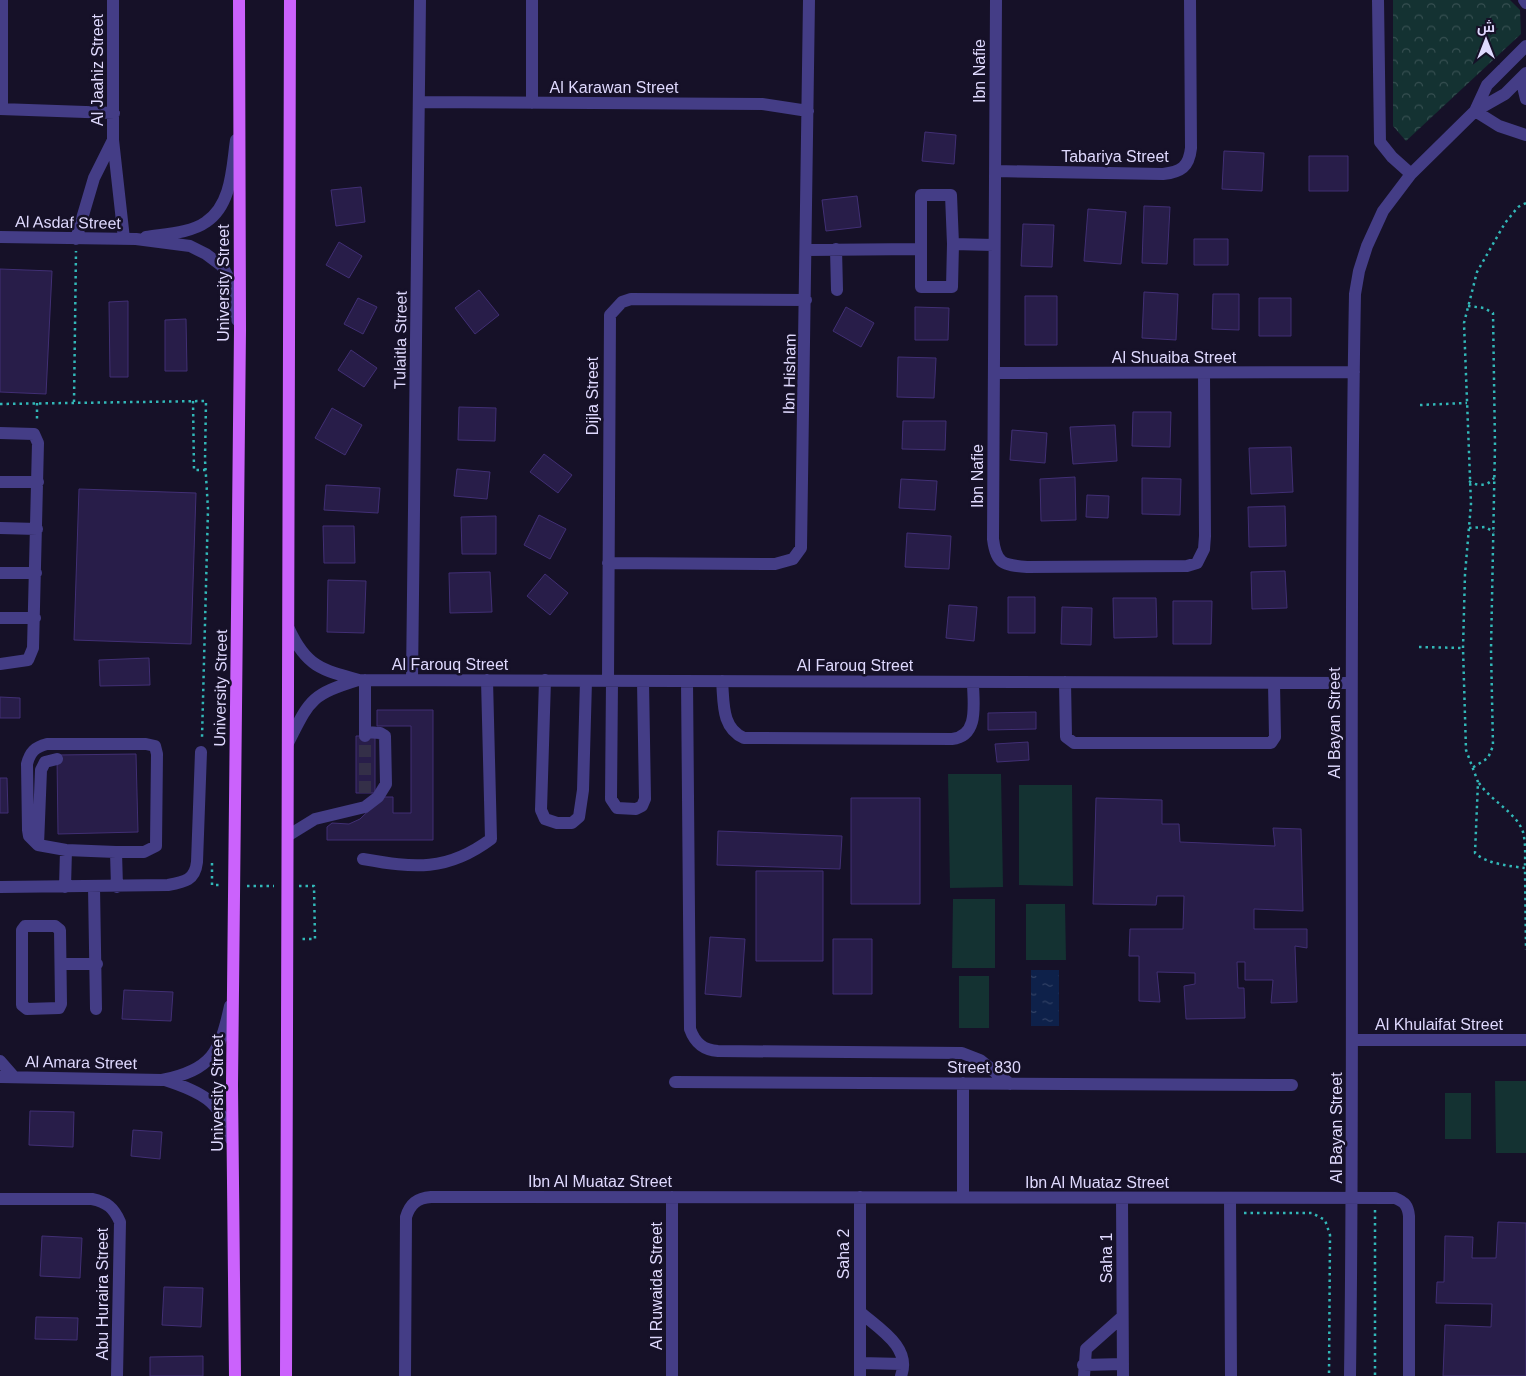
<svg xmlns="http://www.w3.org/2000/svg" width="1526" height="1376" viewBox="0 0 1526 1376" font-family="Helvetica,Cairo,sans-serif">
  <defs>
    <pattern id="park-crowns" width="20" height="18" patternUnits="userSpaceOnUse" patternTransform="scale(1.25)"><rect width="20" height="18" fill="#143232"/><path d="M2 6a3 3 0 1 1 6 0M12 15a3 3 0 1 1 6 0" fill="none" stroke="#364f51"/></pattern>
    <pattern id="water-ripples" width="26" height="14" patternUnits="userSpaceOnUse" patternTransform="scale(1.25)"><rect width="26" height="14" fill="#0e214a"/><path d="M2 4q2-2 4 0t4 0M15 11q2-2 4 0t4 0" fill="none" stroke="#314165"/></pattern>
  </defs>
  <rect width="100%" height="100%" fill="#161128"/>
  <!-- park -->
  <path fill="url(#park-crowns)" d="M1393,0H1510L1520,10L1521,34L1406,141L1393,126Z"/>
  <!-- pitch -->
  <path fill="#143232" d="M948,774H1001L1003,887L950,888Z
    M1019,785H1072L1073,886L1019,885Z
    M953,899H995V968H952Z
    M1026,904H1065L1066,960H1026Z
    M959,976H989V1028H959Z
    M1495,1081H1526V1153H1496Z
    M1445,1093H1471V1139H1445Z"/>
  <!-- water -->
  <path fill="url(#water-ripples)" d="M1031,970H1059V1026H1031Z"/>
  <!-- building -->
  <path fill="#281d49" stroke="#412f74" d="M925,132L956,135L954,164L922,161Z
    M1224,151L1264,153L1262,191L1222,189Z
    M1309,156H1348V191H1309Z
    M361,187L365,222L336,226L331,190Z
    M857,196L861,227L826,231L822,200Z
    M1144,206L1170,207L1167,264L1142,263Z
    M1088,209L1126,212L1121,264L1084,261Z
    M1023,224L1054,225L1052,267L1021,266Z
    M1194,239H1228V265H1194Z
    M339,242L362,256L349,278L326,265Z
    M0,269L52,271L46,394L0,392Z
    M479,290L499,315L475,334L455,308Z
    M1144,292L1178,294L1176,340L1142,338Z
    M1213,294H1239V330L1212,329Z
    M1025,296H1057V345H1025Z
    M358,298L377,307L363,334L344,324Z
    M1259,298H1291V336H1259Z
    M128,301V377H110L109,302Z
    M846,307L874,323L861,347L833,331Z
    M915,307L949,308L948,340H915Z
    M186,319L187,371H165V320Z
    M351,350L377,368L364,387L338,370Z
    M898,357L936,358L934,398L897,397Z
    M459,407L496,408L495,441L458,440Z
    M332,408L362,425L345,455L315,438Z
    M1133,412H1171L1170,447L1132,446Z
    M903,421H946L945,450L902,449Z
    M1115,425L1117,461L1073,464L1070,427Z
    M1012,430L1047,433L1045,463L1010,460Z
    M1291,447L1293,492L1251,494L1249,448Z
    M544,454L572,475L558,493L530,472Z
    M457,469L490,472L487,499L454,496Z
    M1075,477L1076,520L1041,521L1040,479Z
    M1142,478L1181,479L1180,515L1142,514Z
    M901,479L937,481L935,510L899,508Z
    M326,485L380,488L378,513L324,510Z
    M79,489L196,493L191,644L74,640Z
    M1087,495L1109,496L1108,518L1086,517Z
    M1285,506L1286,546L1249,547L1248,507Z
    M539,515L566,529L550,559L524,545Z
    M496,516V554H462L461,517Z
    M323,526H354L355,563H324Z
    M907,533L951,536L949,569L905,567Z
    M1285,571L1287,608L1252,609L1251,572Z
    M490,572L492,612L450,613L449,573Z
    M545,574L568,593L550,615L527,596Z
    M328,580L366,581L364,633L327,632Z
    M1008,597H1035V633H1008Z
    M1113,598H1156L1157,637L1114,638Z
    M1173,601H1212L1211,644H1173Z
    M949,605L977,607L974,641L946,638Z
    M1062,607L1092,608L1091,645L1061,644Z
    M149,658L150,685L100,686L99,660Z
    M0,697L20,698V718H0Z
    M377,710H433V840H327V827L332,823L349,824L360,819L383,797H393V813H411V726H377Z
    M1036,712V729L988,730V713Z
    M356,736H375V793H356Z
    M1028,742L1029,760L997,762L995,744Z
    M136,754L138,832L58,834L57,755Z
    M0,778H7L8,813H0Z
    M851,798H920V904H851Z
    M1096,798L1162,800V824H1179L1180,842L1275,846L1273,828L1301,829L1303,911L1254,909V929H1307V948L1295,946L1297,1002L1271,1003L1273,980H1245V962H1237L1238,988H1244L1245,1018L1186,1019L1184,986L1195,984V973L1157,972L1160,1002L1139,1001V956H1129L1130,929H1183L1184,896H1157L1156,905L1093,904Z
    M718,831L842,836L840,869L717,865Z
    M756,871H823V961H756Z
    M710,937L745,939L741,997L705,994Z
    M833,939H872V994H833Z
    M124,990L173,992L171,1021L122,1019Z
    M30,1111L74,1112L73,1147L29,1145Z
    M133,1130L162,1132L160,1159L131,1156Z
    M1498,1222L1526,1223V1376H1443L1445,1325L1491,1327L1492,1304L1436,1303L1437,1282H1444L1445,1236L1473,1237L1472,1258H1496Z
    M42,1236L82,1238L80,1278L40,1276Z
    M164,1287L203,1288L201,1327L162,1325Z
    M36,1317L78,1318L77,1340L35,1339Z
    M203,1356V1376H150V1357Z"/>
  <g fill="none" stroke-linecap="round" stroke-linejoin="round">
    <!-- minor-tunnel -->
    <path stroke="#342f48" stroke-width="12" stroke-dasharray="12 6" stroke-linecap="butt" d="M365,793V736"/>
    <!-- path -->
    <path stroke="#32b8b8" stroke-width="2.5" stroke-dasharray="2.5 4" stroke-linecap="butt" d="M1526,203L1518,207L1505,223L1477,272L1464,323L1471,504L1465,574L1463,648L1466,750L1478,782L1475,853C1487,864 1510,866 1525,868L1526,950
      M1468,306L1484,308L1493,313L1495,445L1491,650L1493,746L1488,758L1472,768
      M193,401L194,470H206
      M74,402L76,251
      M37,403V422
      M0,404L206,401L205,460L208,509L202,738
      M1420,405L1467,403
      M1469,481C1478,487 1488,486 1494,478
      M1469,528L1485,527L1494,532
      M1419,647L1463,648
      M1479,783C1491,801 1517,813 1523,832C1526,843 1525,857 1525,868
      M212,863V885H221
      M247,886H274
      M299,886H314L315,939H301
      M1375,1210V1376
      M1244,1213H1312L1325,1220L1330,1235L1329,1376"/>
    <!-- minor -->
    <path stroke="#443d86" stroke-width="12" d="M113,0V140L124,239
      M996,0L993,539C996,564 1003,565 1027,567L1187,566L1197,563L1204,549L1205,536L1204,373
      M1378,0L1380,142L1392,157L1411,174
      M1524,0L1526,3
      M1521,78L1526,99
      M419,102L762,104L808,111
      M532,103V0
      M0,109L114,113
      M2,109V0
      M1475,111L1487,85L1526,46
      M1475,111L1499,126L1526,135
      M995,171L1163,174C1181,172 1189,167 1191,148L1190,0
      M0,237L136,239L190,246L206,254L222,266L227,275L237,320
      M146,237C164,234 191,233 206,222C232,205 232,167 236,140
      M76,239L94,178L113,140
      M953,244L952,287H921V195H951L953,244L994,245
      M836,249L837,290
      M806,250L920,249
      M994,373L1354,372
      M0,433L34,434L38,443L33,648L28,660L0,664
      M0,482H38
      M0,528L37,529
      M608,563L775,564L793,559L801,548L809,0
      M0,573H36
      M0,618H35
      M289,629C306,666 321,670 359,680L1351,683
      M412,680L420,0
      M545,680L541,810L545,819L557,823H572L579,817L583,790L586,681
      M608,681L610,315L622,302L631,299L806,300
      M612,681L611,799L617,808L636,809L642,806L645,799L643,681
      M687,681L690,1029C695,1043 703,1050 718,1051L962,1053L980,1060L1010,1084
      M722,681C724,702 721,728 744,738L952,739C980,736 973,702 973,682
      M1065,682L1066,737L1074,743H1271L1275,737L1274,683
      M365,736V680
      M288,743C310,700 310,695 358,680
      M47,744H146L155,746L157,754L156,846L144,852H116L66,850L38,845L29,836L28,830L27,764C30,752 35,747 47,744Z
      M289,835L315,819L365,807L378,797L386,784L385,736L380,733L365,732
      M38,845L41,770L45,762L57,759
      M116,852L117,887
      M363,859C414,868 447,872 491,839L487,680
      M0,887L168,885C185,882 195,880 197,862L201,752
      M65,887L66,850
      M94,887L96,1009
      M25,926H55L60,930L61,1004L59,1008L27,1009L22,1005V930Z
      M62,964H97
      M1352,1040H1526
      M0,1061L14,1077
      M0,1077L162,1080C212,1070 220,1052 230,1006
      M165,1080C199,1091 222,1101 231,1139
      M675,1082L1292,1085
      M963,1083V1197
      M672,1197V1376
      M860,1197V1376
      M1122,1198L1123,1376
      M0,1199H92C107,1202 114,1208 120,1222L117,1376
      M1230,1199L1231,1376
      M860,1312C878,1328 912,1347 901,1376
      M860,1363L903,1364
      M1083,1365L1123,1364
      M405,1376L406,1217C410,1204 417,1198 431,1197L1395,1198C1405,1202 1408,1206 1409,1216V1376
      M1084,1376L1086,1349L1122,1317
      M1350,1376C1355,1015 1348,655 1355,294L1359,271L1367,246L1383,211L1411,174L1475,111L1505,94L1526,73"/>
    <!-- major -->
    <path stroke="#cb62fc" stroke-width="12" d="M235,1376L232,1085L240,330L239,0
      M286,1376L290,0"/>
  </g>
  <g text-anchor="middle" stroke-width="5" stroke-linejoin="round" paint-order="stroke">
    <!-- street labels -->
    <g font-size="16" fill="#dfd9fe" stroke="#161128">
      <text transform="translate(97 70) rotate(-90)" y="6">Al Jaahiz Street</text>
      <text transform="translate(979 71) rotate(-90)" y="6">Ibn Nafie</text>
      <text x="614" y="93">Al Karawan Street</text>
      <text x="1115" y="162">Tabariya Street</text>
      <text transform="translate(68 222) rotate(1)" y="6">Al Asdaf Street</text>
      <text transform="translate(223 283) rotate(-90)" y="6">University Street</text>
      <text transform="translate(400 340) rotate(-89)" y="6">Tulaitla Street</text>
      <text x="1174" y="363">Al Shuaiba Street</text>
      <text transform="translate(789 374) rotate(-89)" y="6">Ibn Hisham</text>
      <text transform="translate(592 396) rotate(-90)" y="6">Dijla Street</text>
      <text transform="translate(977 476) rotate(-90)" y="6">Ibn Nafie</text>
      <text x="450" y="670">Al Farouq Street</text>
      <text x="855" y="671">Al Farouq Street</text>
      <text transform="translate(220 688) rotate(-89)" y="6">University Street</text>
      <text transform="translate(1334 723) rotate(-90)" y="6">Al Bayan Street</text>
      <text x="1439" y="1030">Al Khulaifat Street</text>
      <text transform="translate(81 1062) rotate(1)" y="6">Al Amara Street</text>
      <text x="984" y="1073">Street 830</text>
      <text transform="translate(217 1093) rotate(-90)" y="6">University Street</text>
      <text transform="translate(1336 1128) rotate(-90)" y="6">Al Bayan Street</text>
      <text x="600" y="1187">Ibn Al Muataz Street</text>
      <text x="1097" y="1188">Ibn Al Muataz Street</text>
      <text transform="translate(843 1254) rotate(-90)" y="6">Saha 2</text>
      <text transform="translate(1106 1258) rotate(-90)" y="6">Saha 1</text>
      <text transform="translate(656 1286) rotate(-90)" y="6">Al Ruwaida Street</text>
      <text transform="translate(102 1294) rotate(-90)" y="6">Abu Huraira Street</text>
    </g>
  </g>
  <!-- north arrow -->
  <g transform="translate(1486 40)" stroke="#161128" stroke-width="4" paint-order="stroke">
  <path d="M0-4L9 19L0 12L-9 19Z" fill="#dfd9fe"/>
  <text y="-8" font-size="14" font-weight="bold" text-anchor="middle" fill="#dfd9fe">ش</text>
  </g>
</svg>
